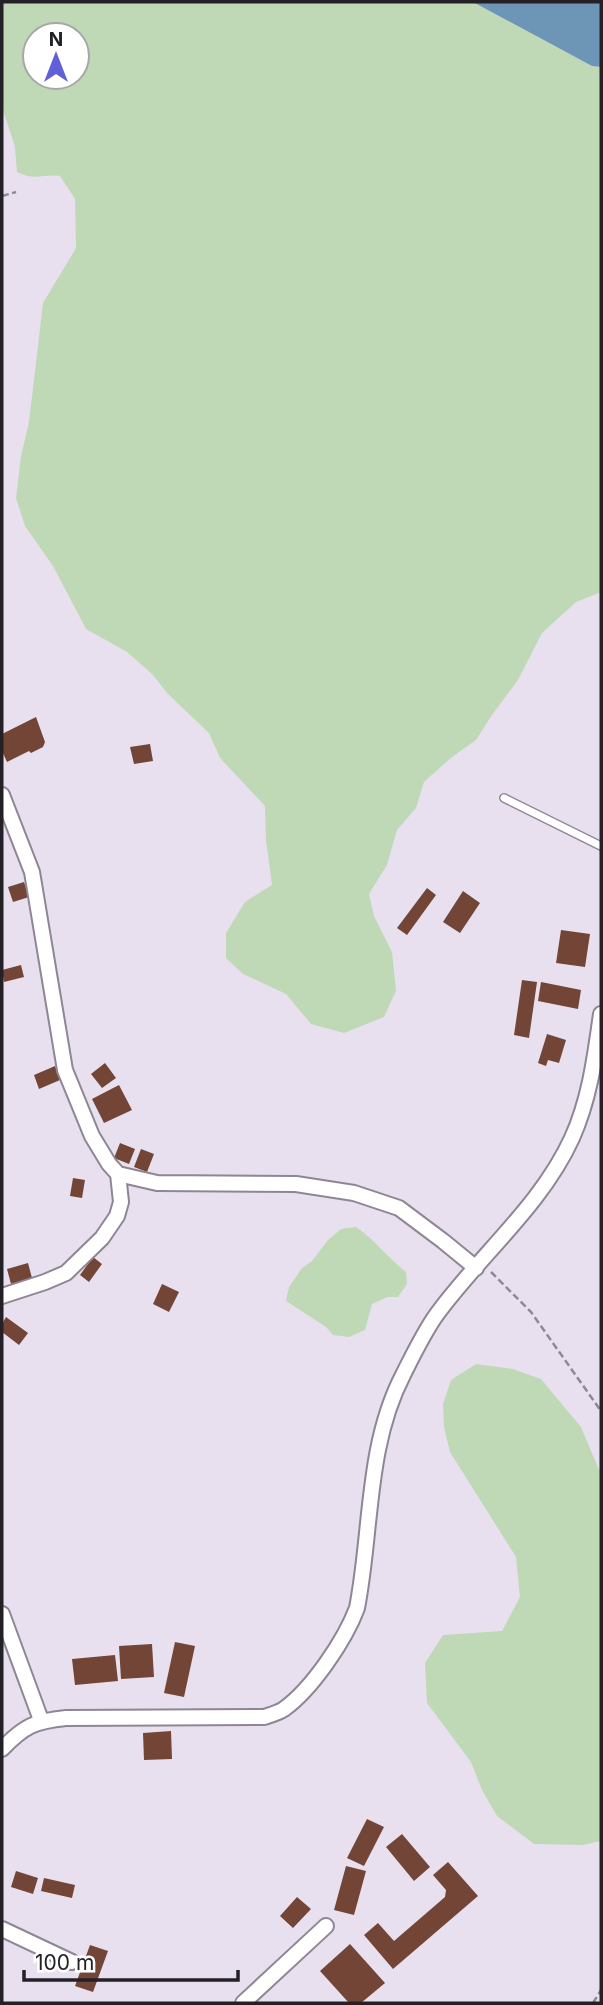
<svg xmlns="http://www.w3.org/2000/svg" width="603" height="2005" viewBox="0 0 603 2005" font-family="Inter,sans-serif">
  <rect width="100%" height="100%" fill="#e9e0ef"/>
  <!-- green -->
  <path fill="#bfd9b6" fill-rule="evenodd" d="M2,2H473L592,66L601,67V592L576,602L542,633L518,680L492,715L476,740L452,757L424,782L416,808L397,830L387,865L369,894L374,916L392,952L396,991L384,1017L344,1033L311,1024L286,994L243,974L226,958V933L245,902L272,885L266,840L265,806L220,758L209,733L168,694L152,674L127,652L86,629L53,566L25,526L16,498L21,456L29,422L43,303L76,248L75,199L60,176C41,174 36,181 17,172L15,147L2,107ZM35,35H77V77H35Z
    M356,1227C375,1240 388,1258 406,1272L407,1284L398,1297H388L372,1304L365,1330L349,1337L333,1335L326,1327L286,1301L289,1287L302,1268L312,1261L328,1240L341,1229Z
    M476,1364L513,1369L541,1379L581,1427L599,1470L601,1471V1841L583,1845L534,1844L497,1816L482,1790L471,1762L427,1703L425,1663L443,1635L502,1631L520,1597L516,1557L450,1452L444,1427L443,1404L451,1380Z"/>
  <!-- water -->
  <path fill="#6d95b6" d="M473,2H601V67L592,66Z"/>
  <!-- building -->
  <path fill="#724537" d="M36,717L45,742L43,747L31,753L29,751L7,762L2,751V734Z
    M150,744L153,761L134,764L130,747Z
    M24,882L29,897L13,902L8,887Z
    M427,888L436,895L407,935L397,928Z
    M463,891L480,903L460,933L443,922Z
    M561,930L590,934L585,967L556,963Z
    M21,965L24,977L4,982L2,970Z
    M522,980L537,982L529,1038L514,1035Z
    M541,982L581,990L578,1009L538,1001Z
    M547,1034L566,1040L559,1063L548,1060L546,1066L538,1063Z
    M105,1063L116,1078L102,1088L91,1074Z
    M55,1066L60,1080L39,1089L34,1075Z
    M119,1085L132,1110L104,1123L92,1099Z
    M120,1143L135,1149L129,1164L114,1158Z
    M141,1149L154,1154L147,1172L134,1167Z
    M73,1178L85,1180L82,1198L70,1196Z
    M93,1257L102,1264L89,1282L80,1275Z
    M28,1263L32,1278L11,1284L7,1269Z
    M162,1284L179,1292L169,1312L153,1304Z
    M6,1317L28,1333L19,1345L2,1332V1324Z
    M175,1642L195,1646L184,1697L164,1693Z
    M152,1644L154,1677L121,1679L119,1646Z
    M115,1655L118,1681L75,1685L72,1659Z
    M171,1731L172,1759L144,1760L143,1733Z
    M367,1819L384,1827L364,1866L347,1858Z
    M402,1834L430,1867L414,1881L386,1847Z
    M448,1862L478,1896L393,1969L364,1935L378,1923L394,1941L445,1897L446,1890L433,1875Z
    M346,1866L366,1871L354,1915L334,1910Z
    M16,1871L38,1878L33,1894L11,1887Z
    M44,1878L75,1885L72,1898L41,1891Z
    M297,1897L311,1909L293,1928L280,1916Z
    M350,1944L385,1983L361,2003H349L320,1971Z
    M90,1945L108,1951L93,1992L75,1986Z"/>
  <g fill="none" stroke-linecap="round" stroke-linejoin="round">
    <defs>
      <path id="service" d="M504,798L601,846"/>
      <path id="minor" d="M2,795L32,872L65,1070L92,1136L109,1164L118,1174L121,1202L117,1216L102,1238L66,1273L45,1282L2,1296
        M118,1174L157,1183L296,1184L354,1193L399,1208L443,1241L476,1268
        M2,1614L41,1720
        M2,1749C24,1726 35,1721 66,1718L264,1717C270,1715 278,1713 284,1709C312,1689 345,1640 357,1608C372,1531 366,1446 403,1375C413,1355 424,1332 437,1314C480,1255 541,1206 572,1138C590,1098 595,1056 601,1014
        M2,1929L72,1962
        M243,2003L326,1926"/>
    </defs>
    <!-- service casing -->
    <use href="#service" stroke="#8f8694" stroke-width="10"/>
    <!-- minor casing -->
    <use href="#minor" stroke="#8f8694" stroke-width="18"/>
    <!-- path -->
    <path stroke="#8f8993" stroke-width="2.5" stroke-dasharray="7 3.5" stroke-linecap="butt" d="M2,196L16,192
      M491,1272L531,1312L601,1411
      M593,2003L601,1990"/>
    <!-- service -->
    <use href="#service" stroke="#fff" stroke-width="7"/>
    <!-- minor -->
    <use href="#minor" stroke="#fff" stroke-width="14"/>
  </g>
  <!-- border -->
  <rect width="603" height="2005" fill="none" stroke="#242126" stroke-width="7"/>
  <!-- north arrow -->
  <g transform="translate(56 56)"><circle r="33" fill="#ffffff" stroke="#a7a6a8" stroke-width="2"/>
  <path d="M0-5L12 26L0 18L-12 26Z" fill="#6061d9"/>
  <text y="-10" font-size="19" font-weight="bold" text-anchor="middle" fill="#242126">N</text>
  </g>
  <!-- scale -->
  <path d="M24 1970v10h214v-10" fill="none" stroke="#242126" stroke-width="3.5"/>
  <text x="35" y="1970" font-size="21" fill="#242126" stroke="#ffffff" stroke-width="5" paint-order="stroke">100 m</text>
</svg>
